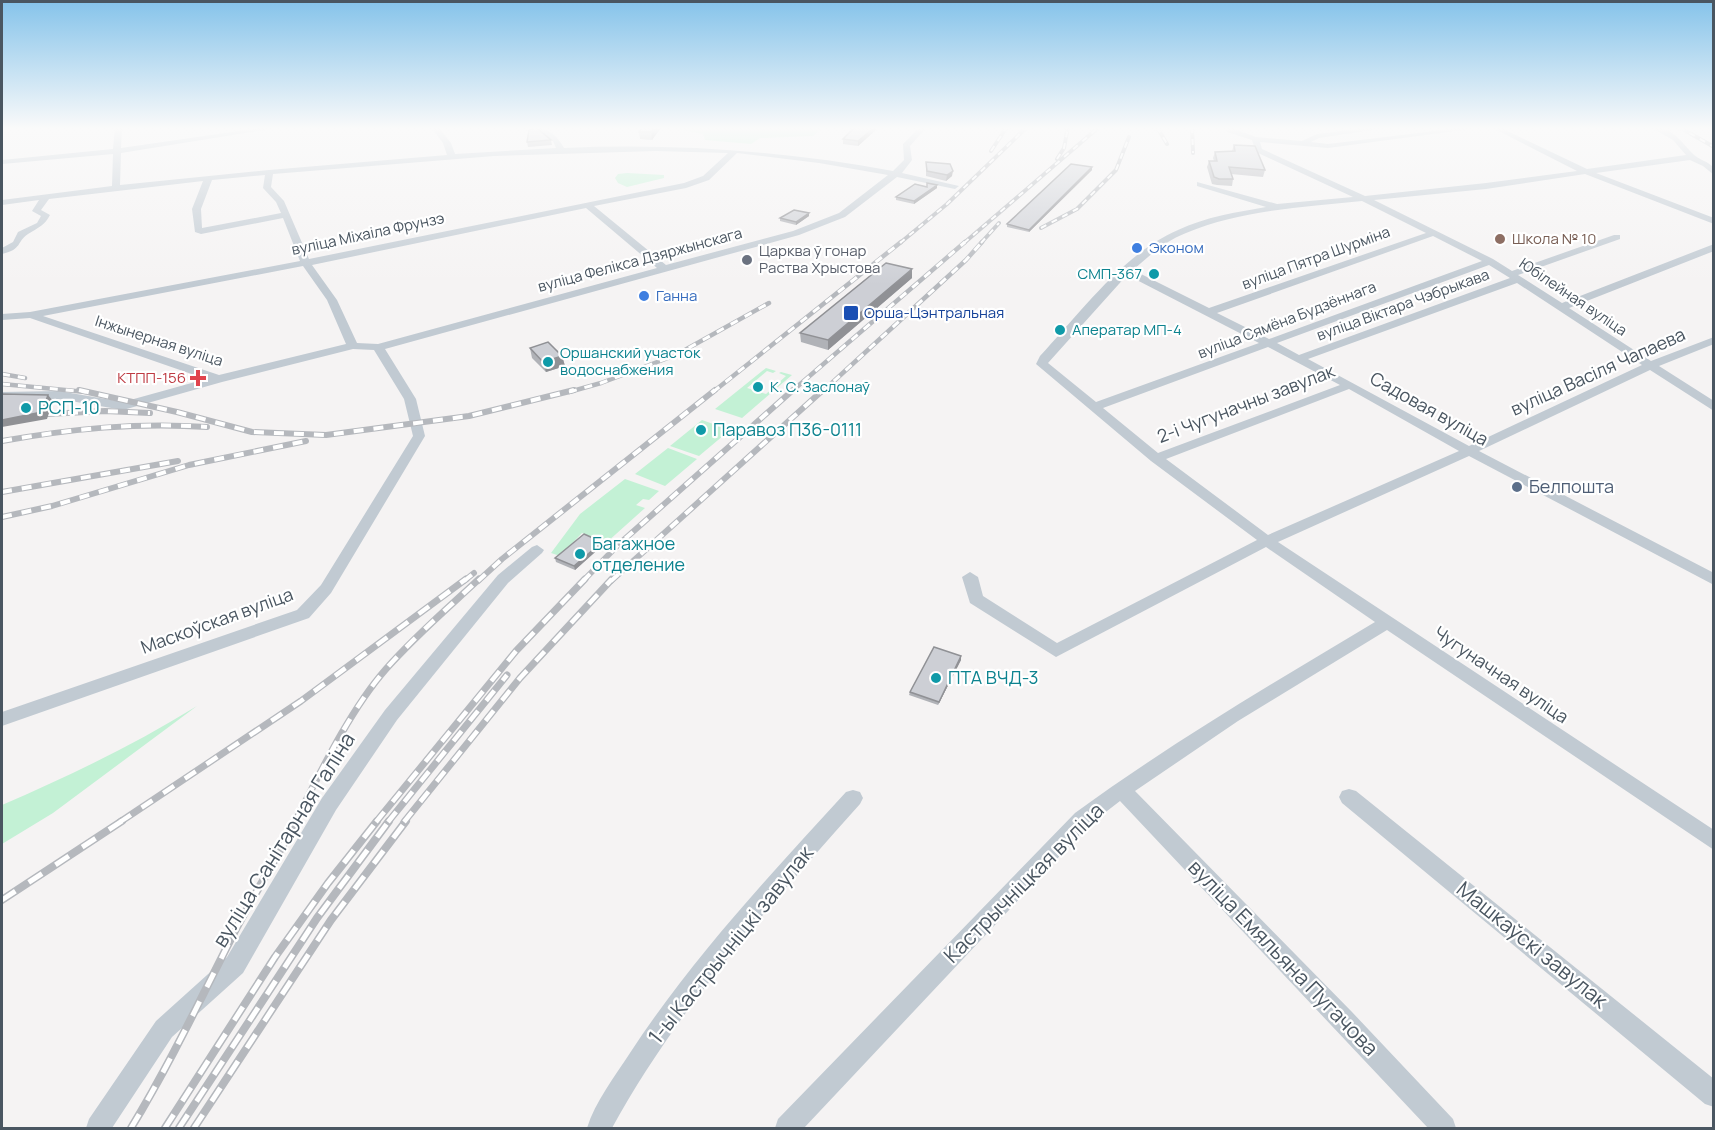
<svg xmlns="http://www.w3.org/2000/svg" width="1715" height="1130" viewBox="0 0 1715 1130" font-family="Manrope,sans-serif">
  <rect width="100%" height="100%" fill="#f5f3f3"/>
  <!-- green -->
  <path fill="#c3f1d5" d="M667,127H824L813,136L760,138L751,144L705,140L703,134Z
    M627,173L664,175V178L627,187L618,183L615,178L618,174Z
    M766,368L776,371L773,373L767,371L747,388L766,394L786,376L779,373L781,372L792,375L742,418L715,409Z
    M702,420L730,430L699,456L670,446Z
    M668,448L697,459L665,486L635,474Z
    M625,479L659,491L649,500L643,499L636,505L645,508L606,543L582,533L560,556L551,553L580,514Z
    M197,706L53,813L2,844V805C69,776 134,745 197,706Z"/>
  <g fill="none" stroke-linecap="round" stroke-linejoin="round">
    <!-- minor -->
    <path fill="#c1cad2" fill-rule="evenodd" d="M115,127H122L121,148L266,127H282L121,153L120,185L269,170L447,155L443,143L431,127H438L451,143L455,154L556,148L553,141L533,127C546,126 558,136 564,148C675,143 784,151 893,171L904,160L903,144L920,127H927L910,146L912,160L902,173L959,186L955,189L897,177L845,217L799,235L385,349L416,399L425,436L331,593L309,618L2,726V712L297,610L321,585L413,436L404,399L374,350L353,349L222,382L123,410L59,399H2V392L59,391L123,402L206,379L30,318L2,320V314L30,312L300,261L283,218L201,234L195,232L192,209L203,181L49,199L41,210L50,215C44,226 39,227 28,234C16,242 23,249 2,254V248L13,242L18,232L37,223L41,216L32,211L39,200L2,205V200L112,186L113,154L2,164V160L113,149ZM656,151L728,153L703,176L684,183L309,259L284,201L271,187L273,174L494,156ZM737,153L819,163L888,175L839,213L793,231L666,265L594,206L686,188L709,180ZM265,175L263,188L276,202L281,213L202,228L201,209L212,180ZM586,208L657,268L378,344L357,343L337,300L312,265ZM303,266L327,300L346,344L219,375L43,316Z
      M1228,127H1234V129L1256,137L1302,141L1317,134L1374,127H1392L1319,138L1311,142L1328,144L1467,127H1485L1328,148L1260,142L1262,149L1365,196L1486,183L1577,171L1491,127H1499L1587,169L1686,155L1673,140L1650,127C1671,125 1681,142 1693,154C1699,160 1708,161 1714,168V175L1703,166L1690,160L1596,173L1714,218V224L1585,174L1486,189L1374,200L1493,259L1512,271L1614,235H1620V239L1518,275L1562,303L1714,244V251L1569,308L1651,361L1714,337V344L1659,366L1714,401V411L1650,370L1479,451L1714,573V585L1469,456L1278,542L1714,830V850L1387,630L1238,721L1135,791L1352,1012L1453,1119L1456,1128H1428L1120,801L1089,825L804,1128H775L778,1119L1075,813C1171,743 1273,683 1375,622L1266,547L1056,657L970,603L962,577L970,572L978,577L983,596L1057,643L1257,540L1151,461L1036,364L1040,356C1080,313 1124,253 1178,230C1205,217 1237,212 1266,207L1197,186V182L1277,204L1353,197L1256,152L1252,140L1227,132ZM1362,201L1426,233L1209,308L1133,270C1149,256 1165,241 1186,233C1241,210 1303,207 1362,201ZM1433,236L1482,261L1269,339L1217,313ZM1489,265L1510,278L1299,355L1277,343ZM1127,275L1259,343L1096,402L1048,363ZM1517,283L1642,365L1469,446L1308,359ZM1268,347L1340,385L1158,453L1103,408ZM1349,389L1459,451L1268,535L1166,459Z
      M537,545L544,550L542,553L508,583L397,720L336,810L243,973L172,1037L112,1128H86L89,1119L156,1021L227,957L322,798L385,710L498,575L532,547Z
      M1349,789L1356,791L1714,1079V1107L1705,1104L1342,803L1339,797L1342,791Z
      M853,790L860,792L863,798L860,804C769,906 678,1008 612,1128H587C595,1102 615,1076 630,1053C692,958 770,875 846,792Z"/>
    <defs>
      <path id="rail-far4" d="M1157,127L1167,144
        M1192,127L1193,153
        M1679,127L1714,147
        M991,151L1007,127
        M1057,159L1064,148L1068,127
        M1041,228L1077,209L1116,170L1129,137
        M900,243L947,204L1027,127
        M964,243L1099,127
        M981,243L999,223"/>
      <path id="rail-far3" d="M2,374L25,378
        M2,384L86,392
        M569,392L601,383L676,355L769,303
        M713,392L901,242
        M791,392L965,242
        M822,392L966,260L982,242"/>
      <path id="rail-far2" d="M79,390L177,412L252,432L326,435L469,416L574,390
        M48,414L105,411L150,413
        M2,441C71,429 137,422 207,427
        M2,492L178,461
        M2,517L52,506L189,465L306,441
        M464,581L474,573
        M478,581L502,559L715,390
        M583,581L618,545L793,390
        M611,581L823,390"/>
      <path id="rail-far1" d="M120,822L301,701L466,579
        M295,822C320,773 350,710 386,669C415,636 448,608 479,579
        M376,822L516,651L585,579
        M388,822L507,675
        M404,822L520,678L612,579"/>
      <path id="rail" d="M2,900L122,821
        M131,1128C170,1064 202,996 236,929C255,893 277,858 296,821
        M165,1128L275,957L328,883L377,821
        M179,1128L317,918L389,821
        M194,1128L331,920L406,821"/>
    </defs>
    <!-- rail-far4 casing -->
    <use href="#rail-far4" stroke="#b5b8bd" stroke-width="4"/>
    <!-- rail-far3 casing -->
    <use href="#rail-far3" stroke="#b5b8bd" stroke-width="4.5"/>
    <!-- rail-far2 casing -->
    <use href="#rail-far2" stroke="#b5b8bd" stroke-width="6"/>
    <!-- rail-far1 casing -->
    <use href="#rail-far1" stroke="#b5b8bd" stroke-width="7"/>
    <!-- rail casing -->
    <use href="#rail" stroke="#b5b8bd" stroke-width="8"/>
    <!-- rail-far4 -->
    <use href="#rail-far4" stroke="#fff" stroke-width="2" stroke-dasharray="6" stroke-linecap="butt"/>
    <!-- rail-far3 -->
    <use href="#rail-far3" stroke="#fff" stroke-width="3" stroke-dasharray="8" stroke-linecap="butt"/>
    <!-- rail-far2 -->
    <use href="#rail-far2" stroke="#fff" stroke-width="4" stroke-dasharray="10" stroke-linecap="butt"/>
    <!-- rail-far1 -->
    <use href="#rail-far1" stroke="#fff" stroke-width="4.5" stroke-dasharray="13" stroke-linecap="butt"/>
    <!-- rail -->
    <use href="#rail" stroke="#fff" stroke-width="5" stroke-dasharray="16" stroke-linecap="butt"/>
  </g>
  <!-- wall -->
  <path fill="#b0b2b7" d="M643,127H660V129L652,140L640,139L639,132Z
    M877,129L858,146L843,144V139Z
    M551,140L552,145L528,147L527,142Z
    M1234,145L1265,170L1263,177L1231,174L1233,179L1232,186L1217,185L1212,184L1207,167L1209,161H1214L1213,158L1215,152L1232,151Z
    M926,162L952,176L946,181L926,176Z
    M1092,167V170L1029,232L1007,227V224Z
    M937,185V188L914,204L896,200V197L927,187Z
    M809,216L796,225L780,221V218Z
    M912,269V278L828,350L801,342L800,333Z
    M530,348L562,356L565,366L546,372L532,358Z
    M602,542L603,545L575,570L556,562L555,558Z
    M961,656V660L938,705L909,695L910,692Z"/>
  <!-- shaded-wall -->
  <path fill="#909195" d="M655,127H660V129L652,140L651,132Z
    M875,127H877V129L858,146V141Z
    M1092,167V170L1029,232V230Z
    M953,171L952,176L946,181L947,175Z
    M937,185V188L914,204V201Z
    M809,213V216L796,225V222Z
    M912,269V278L828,350V340Z
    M562,356L565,366L546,372L543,362Z
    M48,395L53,401L47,419L2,427V420Z
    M602,542L603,545L575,570L574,566Z
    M961,656V660L938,705L939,702Z"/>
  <!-- building -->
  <path fill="#cdcfd5" stroke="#909195" stroke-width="1.5" d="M643,127H655L651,132H639Z
    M855,127H875L858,141L843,139Z
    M537,128L551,140L527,142L529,130Z
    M1234,145L1255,146L1265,170L1229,167L1233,179H1219L1214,177L1209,161H1217L1215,152L1235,151Z
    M926,162L950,164L953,171L947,175L927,171Z
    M1071,164L1092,167L1029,230L1007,224Z
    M927,183L937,185L914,201L896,197L915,184L927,187Z
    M794,210L809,213L796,222L780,218Z
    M886,263L912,269L828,340L800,333Z
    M548,342L562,356L543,362L530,348Z
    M2,394L48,395L42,412L2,420Z
    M584,534L602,542L574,566L555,558Z
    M934,647L961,656L939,702L910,692Z"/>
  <!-- sky -->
  <linearGradient id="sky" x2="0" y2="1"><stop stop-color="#85c3ea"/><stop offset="0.45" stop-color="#fafafa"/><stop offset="1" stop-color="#fafafa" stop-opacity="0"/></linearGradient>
  <rect width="1715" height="285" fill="url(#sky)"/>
  <!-- markers -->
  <circle fill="#8d6e63" stroke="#fff" stroke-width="2" cx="1500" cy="239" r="6"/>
  <g fill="#3f7fe0" stroke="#fff" stroke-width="2">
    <circle cx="1137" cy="248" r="6"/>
    <circle cx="644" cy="296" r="6"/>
  </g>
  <circle fill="#6b7280" stroke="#fff" stroke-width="2" cx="747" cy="260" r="6"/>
  <g fill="#0f9aa8" stroke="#fff" stroke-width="2">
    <circle cx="1154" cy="274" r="6"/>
    <circle cx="1060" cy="330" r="6"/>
    <circle cx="548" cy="362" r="6"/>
    <circle cx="758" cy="387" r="6"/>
    <circle cx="26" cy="408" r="6"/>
    <circle cx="701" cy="430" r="6"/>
    <circle cx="580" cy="554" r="6"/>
    <circle cx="936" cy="678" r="6"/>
  </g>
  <rect fill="#1a4fb4" stroke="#fff" stroke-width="2" x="843" y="305" width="16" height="16" rx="3"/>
  <path fill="#e0444e" stroke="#fff" stroke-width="2" d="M195 369h6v6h6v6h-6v6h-6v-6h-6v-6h6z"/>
  <circle fill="#5c6f8a" stroke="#fff" stroke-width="2" cx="1517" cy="487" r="6"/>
  <g text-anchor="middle" stroke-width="4.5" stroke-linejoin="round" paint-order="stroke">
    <!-- far-street labels -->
    <g font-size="15" fill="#4a5661" stroke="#fff">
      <text transform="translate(368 234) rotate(-12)" y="5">вуліца Міхаіла Фрунзэ</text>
      <text transform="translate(1316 258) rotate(-20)" y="5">вуліца Пятра Шурміна</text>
      <text transform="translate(640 260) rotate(-15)" y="5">вуліца Фелікса Дзяржынскага</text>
      <text transform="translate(1573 297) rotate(34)" y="5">Юбілейная вуліца</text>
      <text transform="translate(1403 305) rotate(-20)" y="5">вуліца Віктара Чэбрыкава</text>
      <text transform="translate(1287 320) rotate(-21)" y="5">вуліца Сямёна Будзённага</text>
      <text transform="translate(159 341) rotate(18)" y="5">Інжынерная вуліца</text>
    </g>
    <!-- far-education labels -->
    <g font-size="15" fill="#785e54" stroke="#fff" text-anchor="start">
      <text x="1512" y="244">Школа № 10</text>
    </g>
    <!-- far-shop labels -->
    <g font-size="15" fill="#366cbe" stroke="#fff" text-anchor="start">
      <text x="1149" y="253">Эконом</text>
      <text x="656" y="301">Ганна</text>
    </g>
    <!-- far-worship labels -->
    <g font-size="15" fill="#5b616d" stroke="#fff" text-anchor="start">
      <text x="759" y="256">Царква ў гонар<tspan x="759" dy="17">Раства Хрыстова</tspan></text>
    </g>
    <!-- far-culture labels -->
    <g font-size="15" fill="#0d838f" stroke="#fff" text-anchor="start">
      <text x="1142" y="279" text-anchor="end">СМП-367</text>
      <text x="1072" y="335">Аператар МП-4</text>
      <text x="560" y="358">Оршанский участок<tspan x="560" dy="17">водоснабжения</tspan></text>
      <text x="770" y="392">К. С. Заслонаў</text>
    </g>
    <!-- far-transit labels -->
    <g font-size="15" fill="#164399" stroke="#fff" text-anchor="start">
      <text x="864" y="318">Орша-Цэнтральная</text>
    </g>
    <!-- far-health labels -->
    <g font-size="15" fill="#be3a42" stroke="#fff" text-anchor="end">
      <text x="186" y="383">КТПП-156</text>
    </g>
    <!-- street labels -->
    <g font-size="18" fill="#4a5661" stroke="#fff">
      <text transform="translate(1598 372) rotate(-24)" y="6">вуліца Васіля Чапаева</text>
      <text transform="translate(1246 404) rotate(-21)" y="6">2-і Чугуначны завулак</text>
      <text transform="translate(1429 409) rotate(29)" y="6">Садовая вуліца</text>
      <text transform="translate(217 621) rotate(-20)" y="6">Маскоўская вуліца</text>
      <text transform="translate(1501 675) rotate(34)" y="6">Чугуначная вуліца</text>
    </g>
    <!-- culture labels -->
    <g font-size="18" fill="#0d838f" stroke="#fff" text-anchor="start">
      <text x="38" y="414">РСП-10</text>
      <text x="713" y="436">Паравоз П36-0111</text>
      <text x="592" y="550">Багажное<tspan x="592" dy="21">отделение</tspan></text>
      <text x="948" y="684">ПТА ВЧД-3</text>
    </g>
    <!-- service labels -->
    <g font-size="18" fill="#4e5e75" stroke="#fff" text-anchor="start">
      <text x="1529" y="493">Белпошта</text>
    </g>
    <!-- near-street labels -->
    <g font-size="21" fill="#4a5661" stroke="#fff">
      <text transform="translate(284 840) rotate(-58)" y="7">вуліца Санітарная Галіна</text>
      <text transform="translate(1024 883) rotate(-45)" y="7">Кастрычніцкая вуліца</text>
      <text transform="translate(731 945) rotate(-51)" y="7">1-ы Кастрычніцкі завулак</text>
      <text transform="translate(1532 945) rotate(39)" y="7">Машкаўскі завулак</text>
      <text transform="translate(1283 958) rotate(46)" y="7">вуліца Емяльяна Пугачова</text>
    </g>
  </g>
  <!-- border -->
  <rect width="1715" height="1130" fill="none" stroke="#4a5661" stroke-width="6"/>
</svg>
